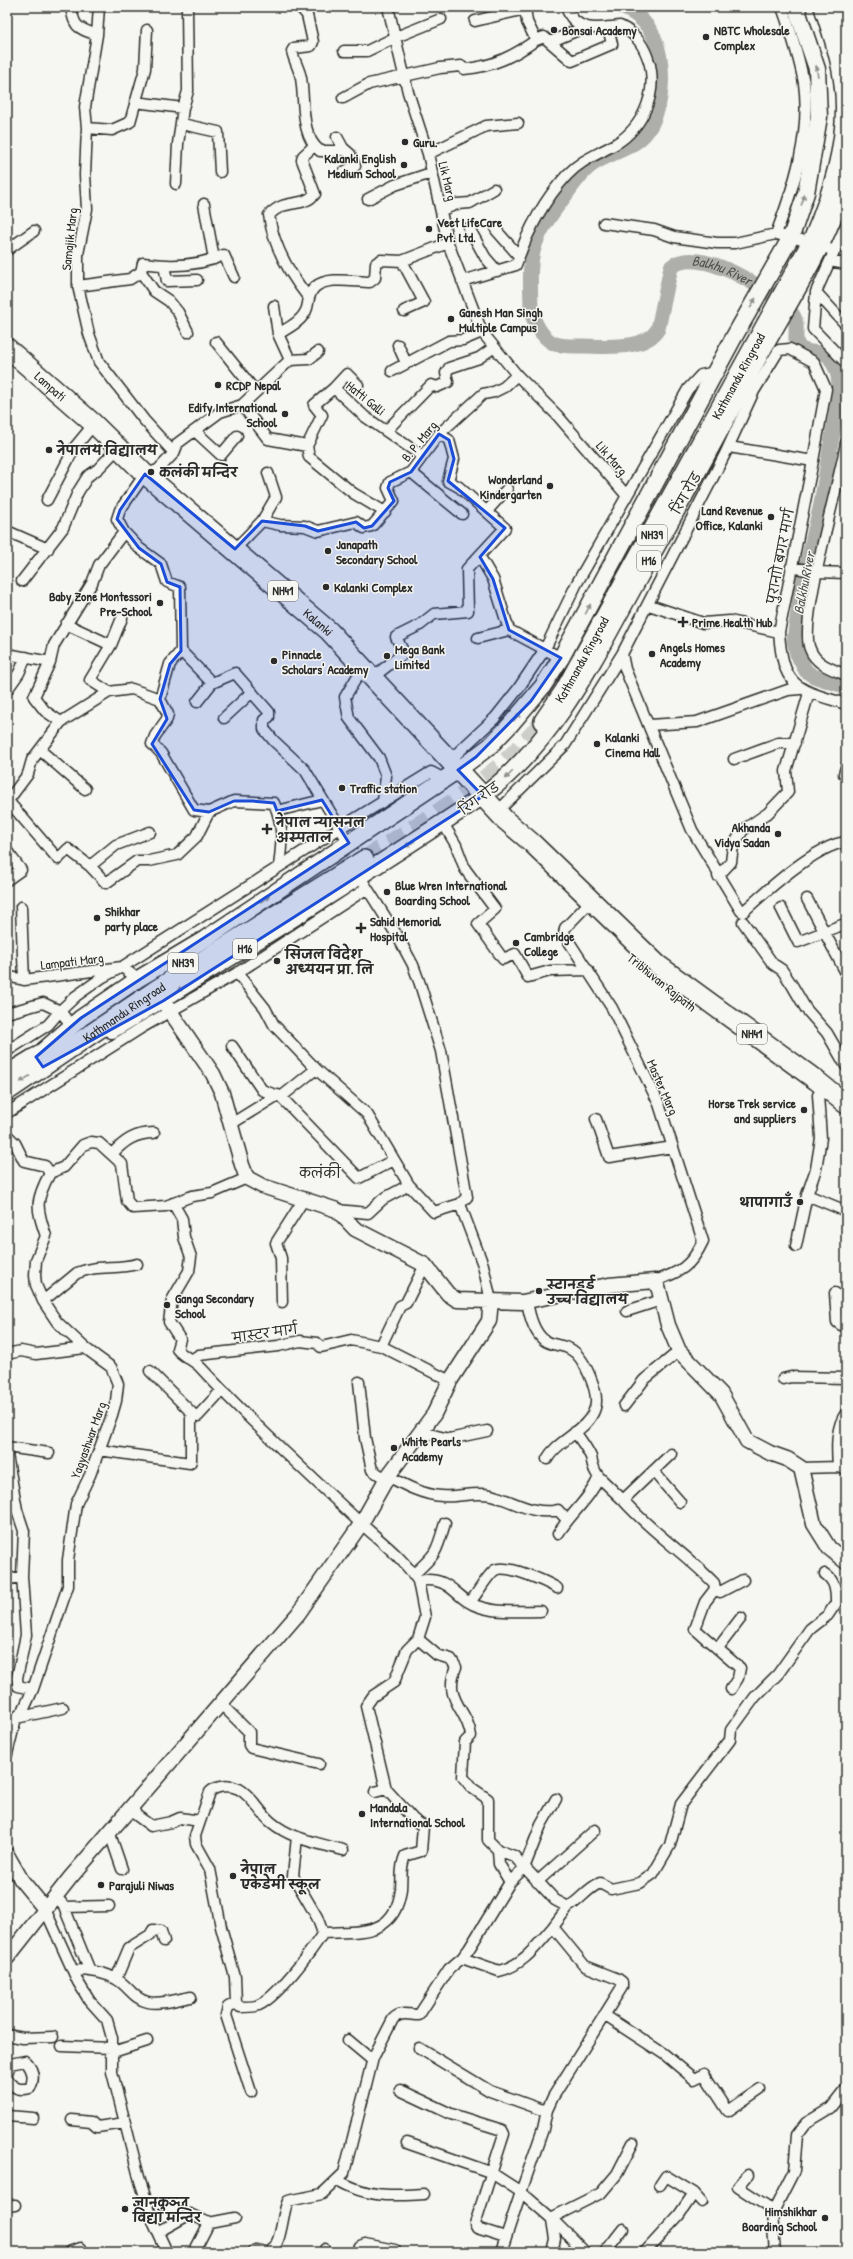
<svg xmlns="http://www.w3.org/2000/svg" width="853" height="2259" viewBox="0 0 853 2259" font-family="'Patrick Hand','Playpen Sans Deva',sans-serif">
  <rect width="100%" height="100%" fill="#f6f6f2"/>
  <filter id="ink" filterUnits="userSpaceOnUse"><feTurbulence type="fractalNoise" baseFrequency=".025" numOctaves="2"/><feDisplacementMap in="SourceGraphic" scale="8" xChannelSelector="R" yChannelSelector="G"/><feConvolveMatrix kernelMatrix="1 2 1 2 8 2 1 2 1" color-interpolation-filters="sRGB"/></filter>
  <g filter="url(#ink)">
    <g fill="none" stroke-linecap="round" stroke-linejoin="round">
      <!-- river -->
      <path stroke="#aeaeab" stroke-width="15" id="s1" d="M622,7C632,12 641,17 648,27C667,53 666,109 645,134C632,149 610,153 593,164C581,172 574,184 565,196C554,211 541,227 535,245C528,265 531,290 531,311C534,323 542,337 553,343C562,347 574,346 583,346C605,346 645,351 658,329L671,267C698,244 771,290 790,311C803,325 790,339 800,348C808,354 820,351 829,356L837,371L840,389L821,504L801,590L794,640L797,654L806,671L813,676L846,687"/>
      <!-- highway-tunnel -->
      <path stroke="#cdcdca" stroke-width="19" stroke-dasharray="19 10" stroke-linecap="butt" d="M364,860C425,821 500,779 544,721"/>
      <defs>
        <path id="street" d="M71,7C74,28 78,28 97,35
          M99,7L97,35L85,107L87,128L85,175L87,209L78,254V286L89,334L99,362L144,420L174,453L158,470L145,474L120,510L117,519L124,532L139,548L161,564L167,582L180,587L181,651L170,664L160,699
          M300,7L307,15L313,42L311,46L294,48L292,51C294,61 299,68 301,78C305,101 300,136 320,151H340L343,148L337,137
          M388,7L408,92L428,154L448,243L482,332L517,375L557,415L627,496
          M525,7L527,22L536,40L544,37L572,61L612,44L608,27
          M475,21L525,9
          M550,42L583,28
          M344,51H367L396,37L441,19
          M343,98L369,84L440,68L461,66L464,69C492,67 514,56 536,40
          M135,102L183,108
          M182,124L218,132L220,172
          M87,128L112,130L130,122L145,69L147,30
          M343,148L350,154L355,166L344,172
          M428,154L486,126L518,123
          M176,184L178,144L183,108L188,91L187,7
          M368,199L395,185L431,173
          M204,204L214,259
          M442,210L457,204L470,203L494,189
          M604,223L654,230L674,237L717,243H735L776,234L802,240L835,251
          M846,225L816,292L846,325
          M469,228L485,257L497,271
          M496,230L519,256
          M776,234C794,187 811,134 804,83C799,57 791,32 782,7
          M7,250L34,231
          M402,261L424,302L404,311
          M830,261L846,264
          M164,265L167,281L197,280
          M141,272L154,291L169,301L178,312L188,332
          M462,281L516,265C527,232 544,200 567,175C580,161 594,156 610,147C640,132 657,98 650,65C645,47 637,34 620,26C598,29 575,33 566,7
          M78,286L130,279L141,272L143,263C170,267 199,266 224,255L234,277
          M816,292L813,329L846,363
          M308,297C289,273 273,246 269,215C287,197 301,209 315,194L302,160L303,156L314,146
          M274,306L278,334
          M216,342L256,392
          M398,345L406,363
          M290,360L309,359L318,352
          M392,371L449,341L463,340L482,332
          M334,388L347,374L358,385
          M242,405L268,439L307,446L322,415L314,405L334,388L364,416L422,456
          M387,430L431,385L437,387L448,382L446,373L449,368L479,358L493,348
          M195,431L221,455L237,436
          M846,443C840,480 798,623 810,649C816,665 832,669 846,675
          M307,446L309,457L353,493L385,512
          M729,447L813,461L779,632C783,689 797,689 846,704
          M174,453L178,443L220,412L242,405L290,360L278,334C288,328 303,321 307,308C309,301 308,293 315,287C328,276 354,282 370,282L375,278L376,263L381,260L402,261L448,243
          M411,472L462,514
          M47,500L75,447L94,424
          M487,511L507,489
          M262,521L276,497L268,473
          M7,531L48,549
          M235,549L262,521L280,525L305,526L318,531L356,522L364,528L372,526L394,501L388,488L390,482L411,472L439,434L483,394L494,392L504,387L517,375
          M480,557L493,579L509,630L561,658
          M791,567L817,572L846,573
          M22,581L63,528L78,492L88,476L98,469L119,447
          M649,605L703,623L730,621L779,632
          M66,624L111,645L90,680L109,692
          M478,638L509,630
          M111,645L122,618
          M181,651L212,683L235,673L269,712V717L264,720V729L274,741L305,770L349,843
          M7,654L50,662
          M622,654L625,669L692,830L741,911L743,912C765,892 816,845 846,842
          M363,667L345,697L349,718L379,758L386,776L383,801
          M373,677L404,653L396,637L420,625L434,614L468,611L467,569L505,528L459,487L448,481L454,459L449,440L439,434
          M7,690L19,673L26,657
          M197,702L212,683
          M224,718L252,692
          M61,722L45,711L34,697L50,662L54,645L92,583L99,565L124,532
          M649,725L697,722L788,690L800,689
          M40,750L85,789
          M734,759L778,743H795
          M450,760L495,718L518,689L545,649L577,583L688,389L701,375L716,372
          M844,774L846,767
          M8,801L58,859L68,849L90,866L106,883L137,861H149L177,855L197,836L209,812
          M7,802L28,774L32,760L61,722L109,692L132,689L160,699L168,714L167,719L155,736L152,744L161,753L194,810L209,812L234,801L274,803C284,827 282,842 279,867
          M277,811L322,800
          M497,812L565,745L622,654L725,454L754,391L779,350L790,349L814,362L826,389L813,461
          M443,823L456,845L465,869L495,909L478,924L503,959L515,954L528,977L550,971L588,970
          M7,851L21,870L7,880
          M90,866L116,845L150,832
          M718,876L731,862L733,846L743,830L768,813L788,792L786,771L809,693
          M360,877L398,937L413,965L420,984L441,1051L467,1197L460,1204L483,1265L491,1301
          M807,899L846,973
          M590,902L565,928L564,934L612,1008L659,1104L703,1241C691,1267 680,1272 655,1281
          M21,907L24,980
          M781,908L798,942L842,925H846
          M743,922L773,964L782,970L792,985L806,1009L827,1033L846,1066
          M237,973L265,1008L274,1025L316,1069L367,1114L409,1185L434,1212L460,1204
          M7,976L24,980L122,967L138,979
          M7,1013L43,1003L60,1011L72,1026
          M232,1046L262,1090L281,1097L359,1178L394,1160
          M7,1051L48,1025L60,1011L76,996L103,977L122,967L340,828L431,772L444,779
          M818,1095L821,1138L816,1169L807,1195L846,1211
          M281,1097L316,1069
          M7,1113L141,1028L237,973L366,889
          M596,1119L609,1157L673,1147
          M231,1124L278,1095
          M7,1135L15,1143L24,1161L45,1166L50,1173
          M112,1154C124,1141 135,1133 154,1133
          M50,1173L64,1167L83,1145L91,1142L99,1143L122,1164L127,1201L133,1208L166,1206L192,1196L212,1193L247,1178
          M173,1203L182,1219L184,1237L191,1257L189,1271L172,1300L169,1322L180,1339L177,1349C183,1357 194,1360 201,1368C249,1420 302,1468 354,1517C377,1539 400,1554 418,1581C453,1575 454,1600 480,1607C497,1613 523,1611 541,1611
          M337,1210L368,1213L383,1199L409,1185
          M796,1246L807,1195
          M835,1293L837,1322L841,1325H846
          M43,1301L77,1273C99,1264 115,1270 137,1264
          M527,1301C529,1314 534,1332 544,1340C551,1346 562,1344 570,1349C584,1356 600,1393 595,1408C588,1431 558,1439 547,1459
          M282,1302L281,1258L276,1243L304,1199
          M627,1311L661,1300
          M381,1346L400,1306L406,1303L425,1265
          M7,1354L21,1351L36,1354L85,1348
          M193,1359L199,1355L278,1346L300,1341L317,1343L321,1347L351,1340L381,1346L450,1381
          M150,1371L194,1415L198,1416L222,1390
          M783,1379L791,1377L846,1378
          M359,1382L365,1438L372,1470L386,1479
          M624,1406L644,1380L679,1351
          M846,1413C835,1428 837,1450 838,1467L846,1469
          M421,1432L449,1439L487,1431
          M7,1447L49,1453
          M99,1450L190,1463L191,1461V1418L194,1415
          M7,1455L17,1510L24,1531L22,1576L26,1635L17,1678L18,1686L33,1689
          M801,1468L838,1467
          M653,1471L680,1502
          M388,1476C404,1485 423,1495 442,1496C458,1498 475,1491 491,1495C514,1501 534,1516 558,1510L567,1520
          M599,1477L623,1500L671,1454
          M623,1500C650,1531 685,1553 714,1583L715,1589L705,1602L695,1629L740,1668L738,1678L731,1689
          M558,1534C570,1514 590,1499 599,1477C593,1470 593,1465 591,1457C587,1448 581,1440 575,1432
          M825,1574C835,1581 836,1590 836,1602
          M413,1575C437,1553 436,1554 445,1523
          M7,1580L22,1576
          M715,1589L720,1592L743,1580
          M470,1602C477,1595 487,1575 495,1570C507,1564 545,1581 557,1588
          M418,1639L437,1655L451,1659L456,1667C442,1700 468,1709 471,1736L465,1742L463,1777L472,1788L488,1799V1840L498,1850L514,1856L555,1900L568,1907C581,1900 586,1889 600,1883L611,1889L640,1883L653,1874L670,1845L681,1804L730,1740L731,1730L755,1697L778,1674L810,1629L828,1615L842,1594L846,1592
          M718,1648L741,1618
          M220,1703L249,1732V1745L251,1748L319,1764
          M16,1718L63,1708
          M7,1754L16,1718L23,1711L33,1689L68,1586V1560L76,1504L90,1475L112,1415L116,1401L118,1384L111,1367L85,1348L57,1322L43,1301L36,1285L35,1275L36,1260L46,1236C36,1207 35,1201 50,1173
          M386,1789L366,1706L373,1696L394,1682L407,1650L418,1639L425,1617L418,1581
          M133,1807L136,1815L151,1826L171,1822L180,1818L200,1821
          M110,1834L122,1869
          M297,1837L293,1876L317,1917L323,1933
          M510,1882L524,1868L541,1825L556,1799
          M537,1882L595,1830
          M61,1902L64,1907L109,1906
          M64,1907L90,1971
          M45,1909L78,1982L89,2000L107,2020L112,2038V2072L140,2181L154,2224L167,2252
          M323,1933C312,1950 275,2001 256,2006C251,2007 245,2007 240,2007L236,2003L235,1977L221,1927L210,1869L196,1844L195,1836L210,1792C217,1785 230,1785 239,1789C252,1796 260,1813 271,1822C291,1839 318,1843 343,1850
          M323,1933C361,1931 395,1937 401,1889C402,1877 400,1867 405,1856L421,1851L423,1826L414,1820L386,1789L375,1792
          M462,1958L469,1949L510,1882L499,1864L498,1850
          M74,1970C87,1970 104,1972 116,1979C128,1985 133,1999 148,2002C162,2005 177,1999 191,1997
          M116,1979L129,1948L150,1935L153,1930L161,1931L164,1941
          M236,2003L228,2007L226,2015L251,2092
          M604,2015L664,2054L694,2079L704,2074L728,2111L760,2089
          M7,2035L23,2038L53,2037
          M348,2040L372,2060
          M62,2046L111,2048
          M419,2048L490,2091L540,2109L547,2110
          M110,2053L147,2041
          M7,2074L10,2064L25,2061C33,2069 35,2078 30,2088C19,2091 14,2088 7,2080
          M400,2090L451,2114L502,2130L504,2134L475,2224L477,2228L505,2237
          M7,2116L33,2118
          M72,2120L91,2122L97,2127L125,2123
          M407,2143L490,2172L521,2192L543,2129L547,2110L553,2097L622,1987V1982L618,1979L585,1966L553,1927L568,1907
          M748,2175L738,2187L767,2206L772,2214
          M337,2180C369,2198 389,2196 424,2194
          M694,2193L702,2202
          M7,2206L15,2205
          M551,2218L601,2193L617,2174L633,2143
          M158,2232L190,2214L209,2223
          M69,2252L81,2248
          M194,2252L209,2223L235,2218
          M253,2252L256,2250L266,2252
          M270,2252C283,2241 281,2216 288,2201L322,2194L344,2173L373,2058L393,2019C401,2011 409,2015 419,2015L449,1969L462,1958L499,1971C524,1965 537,1945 553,1927
          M324,2252L325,2249
          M357,2252L360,2246L365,2244L395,2250
          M501,2252L521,2192L551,2218L585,2252
          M552,2252L555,2239L552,2220
          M605,2252L623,2229
          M645,2252L679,2215L694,2193L666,2176L660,2185
          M775,2252L772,2214L794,2171L797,2135L806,2123L831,2108L846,2089"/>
        <path id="secondary" d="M163,1001L213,1074L222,1093L242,1165L247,1178L262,1186L337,1210L355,1229L425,1265L448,1294L457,1300L522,1302L609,1285L655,1281L659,1290L668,1325L679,1351L721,1394L747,1441L770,1453L787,1459L801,1468L814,1524L829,1548L846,1562
          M7,1855L22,1881L45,1909
          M7,1958L70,1878L298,1614L361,1524L388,1476L434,1414L450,1381L489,1321L491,1301"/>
        <path id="primary" d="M839,7L846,26
          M112,1030C237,954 361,877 483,796C557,740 595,657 639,578C678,508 717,439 753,368C785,307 827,248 846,181
          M44,1067L36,1057L81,1018L138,979L205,939L458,770L490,746L510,725L543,686L561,658L734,337L791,237L806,193L819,117L817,69L796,7"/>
        <g id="highway">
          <path id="s2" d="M7,348L94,424L145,474L329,631L505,820L532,843L658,965L816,1080L846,1104"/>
          <path id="s3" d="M544,721L564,692L814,238C834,191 851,136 844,84C841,57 832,32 824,7"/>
          <path d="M7,1075L35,1058"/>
          <path id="s4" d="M7,1091L156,990L364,860"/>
        </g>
      </defs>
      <!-- street casing -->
      <use href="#street" stroke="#2b2b2b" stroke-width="13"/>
      <!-- secondary casing -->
      <use href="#secondary" stroke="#2b2b2b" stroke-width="17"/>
      <!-- primary casing -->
      <use href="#primary" stroke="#2b2b2b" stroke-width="19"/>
      <!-- highway casing -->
      <use href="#highway" stroke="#2b2b2b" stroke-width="22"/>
      <!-- street -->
      <use href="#street" stroke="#f6f6f2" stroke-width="10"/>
      <!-- secondary -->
      <use href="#secondary" stroke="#f6f6f2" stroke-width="14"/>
      <!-- primary -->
      <use href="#primary" stroke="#f6f6f2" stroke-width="16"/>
      <!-- highway -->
      <use href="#highway" stroke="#f6f6f2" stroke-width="19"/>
    </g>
    <!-- one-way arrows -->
    <defs><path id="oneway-solid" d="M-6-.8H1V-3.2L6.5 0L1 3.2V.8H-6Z"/></defs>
    <g fill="#90908e">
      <use href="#oneway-solid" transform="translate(817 71) rotate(-99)"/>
      <use href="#oneway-solid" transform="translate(803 200) rotate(-72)"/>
      <use href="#oneway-solid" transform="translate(753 303) rotate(-61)"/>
      <use href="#oneway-solid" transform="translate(588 609) rotate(-63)"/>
      <use href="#oneway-solid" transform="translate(517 717) rotate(-49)"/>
      <use href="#oneway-solid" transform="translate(509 775) rotate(135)"/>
      <use href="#oneway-solid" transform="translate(410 844) rotate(147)"/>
      <use href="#oneway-solid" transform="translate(265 899) rotate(-34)"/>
      <use href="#oneway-solid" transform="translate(182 988) rotate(148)"/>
      <use href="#oneway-solid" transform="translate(25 1079) rotate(147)"/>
    </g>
  </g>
  <!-- marked area -->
  <path fill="#1d4ed8" fill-opacity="0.2" stroke="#1d4ed8" stroke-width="3" stroke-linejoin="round" d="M439,434L449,440L454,459L448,481L505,528L480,557L493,579L509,630L561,658L531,701L476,757L458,770L483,796L163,1001L43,1067L36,1057L81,1018L349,843L322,800L277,811L274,803L252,801H234L209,812L194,810L152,744L167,719L160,699L170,664L181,651L180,587L167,582L161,564L139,548L117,519L120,510L145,474L235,549L262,521L305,526L318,531L356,522L364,528L372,526L394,501L388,488L390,482L411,472Z"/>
  <!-- markers -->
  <g fill="#2b2b2b" stroke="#f6f6f2" stroke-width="1.5">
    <circle cx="554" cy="30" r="4"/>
    <circle cx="706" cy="37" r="4"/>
    <circle cx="405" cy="142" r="4"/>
    <circle cx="404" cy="165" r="4"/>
    <circle cx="429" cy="229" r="4"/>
    <circle cx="451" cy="319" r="4"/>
    <circle cx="218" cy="385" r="4"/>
    <circle cx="285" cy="414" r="4"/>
    <circle cx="49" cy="450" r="4"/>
    <circle cx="151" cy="472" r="4"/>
    <circle cx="550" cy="486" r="4"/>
    <circle cx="771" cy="517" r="4"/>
    <circle cx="328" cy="551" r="4"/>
    <circle cx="326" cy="587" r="4"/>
    <circle cx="160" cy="603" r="4"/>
    <path d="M681 616h4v4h4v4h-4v4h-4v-4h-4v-4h4z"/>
    <circle cx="652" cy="654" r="4"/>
    <circle cx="387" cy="656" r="4"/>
    <circle cx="274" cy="661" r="4"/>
    <circle cx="597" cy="744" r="4"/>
    <circle cx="342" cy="788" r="4"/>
    <path d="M265 823h4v4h4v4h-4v4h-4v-4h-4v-4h4z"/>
    <circle cx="778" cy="834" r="4"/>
    <circle cx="387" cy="892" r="4"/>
    <circle cx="97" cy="918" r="4"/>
    <path d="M359 922h4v4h4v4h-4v4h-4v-4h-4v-4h4z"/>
    <circle cx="516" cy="943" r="4"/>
    <circle cx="277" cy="961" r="4"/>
    <circle cx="804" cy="1110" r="4"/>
    <circle cx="800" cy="1202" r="4"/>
    <circle cx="539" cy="1291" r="4"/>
    <circle cx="167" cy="1305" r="4"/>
    <circle cx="394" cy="1448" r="4"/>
    <circle cx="362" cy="1814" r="4"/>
    <circle cx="233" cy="1876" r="4"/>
    <circle cx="101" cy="1885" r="4"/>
    <circle cx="125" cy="2209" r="4"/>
    <circle cx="825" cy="2218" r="4"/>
  </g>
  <g text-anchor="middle" stroke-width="3" stroke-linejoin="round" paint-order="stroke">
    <!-- shield labels -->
    <g fill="#f6f6f2" stroke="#686867" stroke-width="1">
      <rect x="637" y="525" width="30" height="20" rx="3"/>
      <rect x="637" y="551" width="24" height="20" rx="3"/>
      <rect x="268" y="581" width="30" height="20" rx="3"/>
      <rect x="233" y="939" width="24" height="20" rx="3"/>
      <rect x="168" y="953" width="30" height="20" rx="3"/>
      <rect x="737" y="1024" width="30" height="20" rx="3"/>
    </g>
    <g font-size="12" font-weight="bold" fill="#2b2b2b">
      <text x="652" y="539">NH39</text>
      <text x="649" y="565">H16</text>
      <text x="283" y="595">NH41</text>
      <text x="245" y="953">H16</text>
      <text x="183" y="967">NH39</text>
      <text x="752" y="1038">NH41</text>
    </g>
    <!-- poi labels -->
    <g font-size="13" font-weight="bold" fill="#2b2b2b" stroke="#f6f6f2" text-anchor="start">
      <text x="562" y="35">Bonsai Academy</text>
      <text x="714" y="35">NBTC Wholesale<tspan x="714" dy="15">Complex</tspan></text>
      <text x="413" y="147">Guru.</text>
      <text x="396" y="163" text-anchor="end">Kalanki English<tspan x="396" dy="15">Medium School</tspan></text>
      <text x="437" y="227">Veet LifeCare<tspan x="437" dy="15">Pvt. Ltd.</tspan></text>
      <text x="459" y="317">Ganesh Man Singh<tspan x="459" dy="15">Multiple Campus</tspan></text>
      <text x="226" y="390">RCDP Nepal</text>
      <text x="277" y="412" text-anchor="end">Edify International<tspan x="277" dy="15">School</tspan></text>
      <text x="57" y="455">नेपालय विद्यालय</text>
      <text x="159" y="477">कलंकी मन्दिर</text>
      <text x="542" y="484" text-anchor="end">Wonderland<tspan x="542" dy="15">Kindergarten</tspan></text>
      <text x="763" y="515" text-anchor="end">Land Revenue<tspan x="763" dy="15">Office, Kalanki</tspan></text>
      <text x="336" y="549">Janapath<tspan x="336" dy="15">Secondary School</tspan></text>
      <text x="334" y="592">Kalanki Complex</text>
      <text x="152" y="601" text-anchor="end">Baby Zone Montessori<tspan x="152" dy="15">Pre-School</tspan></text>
      <text x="692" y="627">Prime Health Hub</text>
      <text x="660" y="652">Angels Homes<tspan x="660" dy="15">Academy</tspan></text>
      <text x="395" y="654">Mega Bank<tspan x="395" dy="15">Limited</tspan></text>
      <text x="282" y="659">Pinnacle<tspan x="282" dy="15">Scholars' Academy</tspan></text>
      <text x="605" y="742">Kalanki<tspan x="605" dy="15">Cinema Hall</tspan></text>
      <text x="350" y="793">Traffic station</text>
      <text x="276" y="827">नेपाल न्यासनल<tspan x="276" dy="15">अस्पताल</tspan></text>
      <text x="770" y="832" text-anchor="end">Akhanda<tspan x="770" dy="15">Vidya Sadan</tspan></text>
      <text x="395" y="890">Blue Wren International<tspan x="395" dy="15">Boarding School</tspan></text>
      <text x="105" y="916">Shikhar<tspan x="105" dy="15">party place</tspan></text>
      <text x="370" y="926">Sahid Memorial<tspan x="370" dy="15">Hospital</tspan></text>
      <text x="524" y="941">Cambridge<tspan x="524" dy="15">College</tspan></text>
      <text x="285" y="959">सिजल विदेश<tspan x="285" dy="15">अध्ययन प्रा. लि</tspan></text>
      <text x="796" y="1108" text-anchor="end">Horse Trek service<tspan x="796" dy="15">and suppliers</tspan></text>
      <text x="792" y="1207" text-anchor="end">थापागाउँ</text>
      <text x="547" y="1289">स्टानडर्ड<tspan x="547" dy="15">उच्च विद्यालय</tspan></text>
      <text x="175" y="1303">Ganga Secondary<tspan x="175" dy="15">School</tspan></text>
      <text x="402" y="1446">White Pearls<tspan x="402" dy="15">Academy</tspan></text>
      <text x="370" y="1812">Mandala<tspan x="370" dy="15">International School</tspan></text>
      <text x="241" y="1874">नेपाल<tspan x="241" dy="15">एकेडेमी स्कूल</tspan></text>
      <text x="109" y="1890">Parajuli Niwas</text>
      <text x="133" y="2207">ज्ञानकुञ्‍ज<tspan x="133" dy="15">विद्या मन्दिर</tspan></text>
      <text x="817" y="2216" text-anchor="end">Himshikhar<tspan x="817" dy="15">Boarding School</tspan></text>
    </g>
    <!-- street labels -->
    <g font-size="13" fill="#2b2b2b" stroke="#f6f6f2">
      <text transform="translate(448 181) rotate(76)" y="5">Lik Marg</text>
      <text transform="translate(69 239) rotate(-84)" y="5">Samajik Marg</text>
      <text dy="5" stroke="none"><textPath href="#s3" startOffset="396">Kathmandu Ringroad</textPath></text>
      <text dy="5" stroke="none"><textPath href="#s2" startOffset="58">Lampati</textPath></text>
      <text transform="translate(366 398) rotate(39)" y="5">Hatti Galli</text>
      <text transform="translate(419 441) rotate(-51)" y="5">B. P. Marg</text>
      <text transform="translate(612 458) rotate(49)" y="5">Lik Marg</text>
      <text transform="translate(686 493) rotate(-61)" y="5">रिंग रोड</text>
      <text transform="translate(780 556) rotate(-79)" y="5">पुरानाो बगर मार्ग</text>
      <text dy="5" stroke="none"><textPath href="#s2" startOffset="415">Kalanki</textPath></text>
      <text dy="5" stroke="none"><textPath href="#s3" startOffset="72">Kathmandu Ringroad</textPath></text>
      <text transform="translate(479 798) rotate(-36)" y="5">रिंग रोड</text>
      <text transform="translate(72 961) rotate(-7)" y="5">Lampati Marg</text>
      <text transform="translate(662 982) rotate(39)" y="5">Tribhuvan Rajpath</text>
      <text dy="5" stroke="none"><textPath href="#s4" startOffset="141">Kathmandu Ringroad</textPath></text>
      <text transform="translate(663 1087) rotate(66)" y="5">Master Marg</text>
      <text transform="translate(265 1333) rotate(-8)" y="5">मास्टर मार्ग</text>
      <text transform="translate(88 1440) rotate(-70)" y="5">Yagyashwar Marg</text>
    </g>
    <!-- water labels -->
    <g font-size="14" font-style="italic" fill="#525251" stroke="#f6f6f2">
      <text dy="5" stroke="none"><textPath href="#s1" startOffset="641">Balkhu River</textPath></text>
      <text transform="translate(804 583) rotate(-79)" y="5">Balkhu River</text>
    </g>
    <!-- neighbourhood labels -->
    <g font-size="14" fill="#2b2b2b" stroke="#f6f6f2">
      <text x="320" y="1178">कलंकी</text>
    </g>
  </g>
  <!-- margin -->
  <rect width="853" height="2259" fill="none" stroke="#f6f6f2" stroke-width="24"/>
  <rect x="12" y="12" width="829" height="2235" fill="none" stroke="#2b2b2b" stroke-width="1.5" filter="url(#ink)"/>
</svg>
